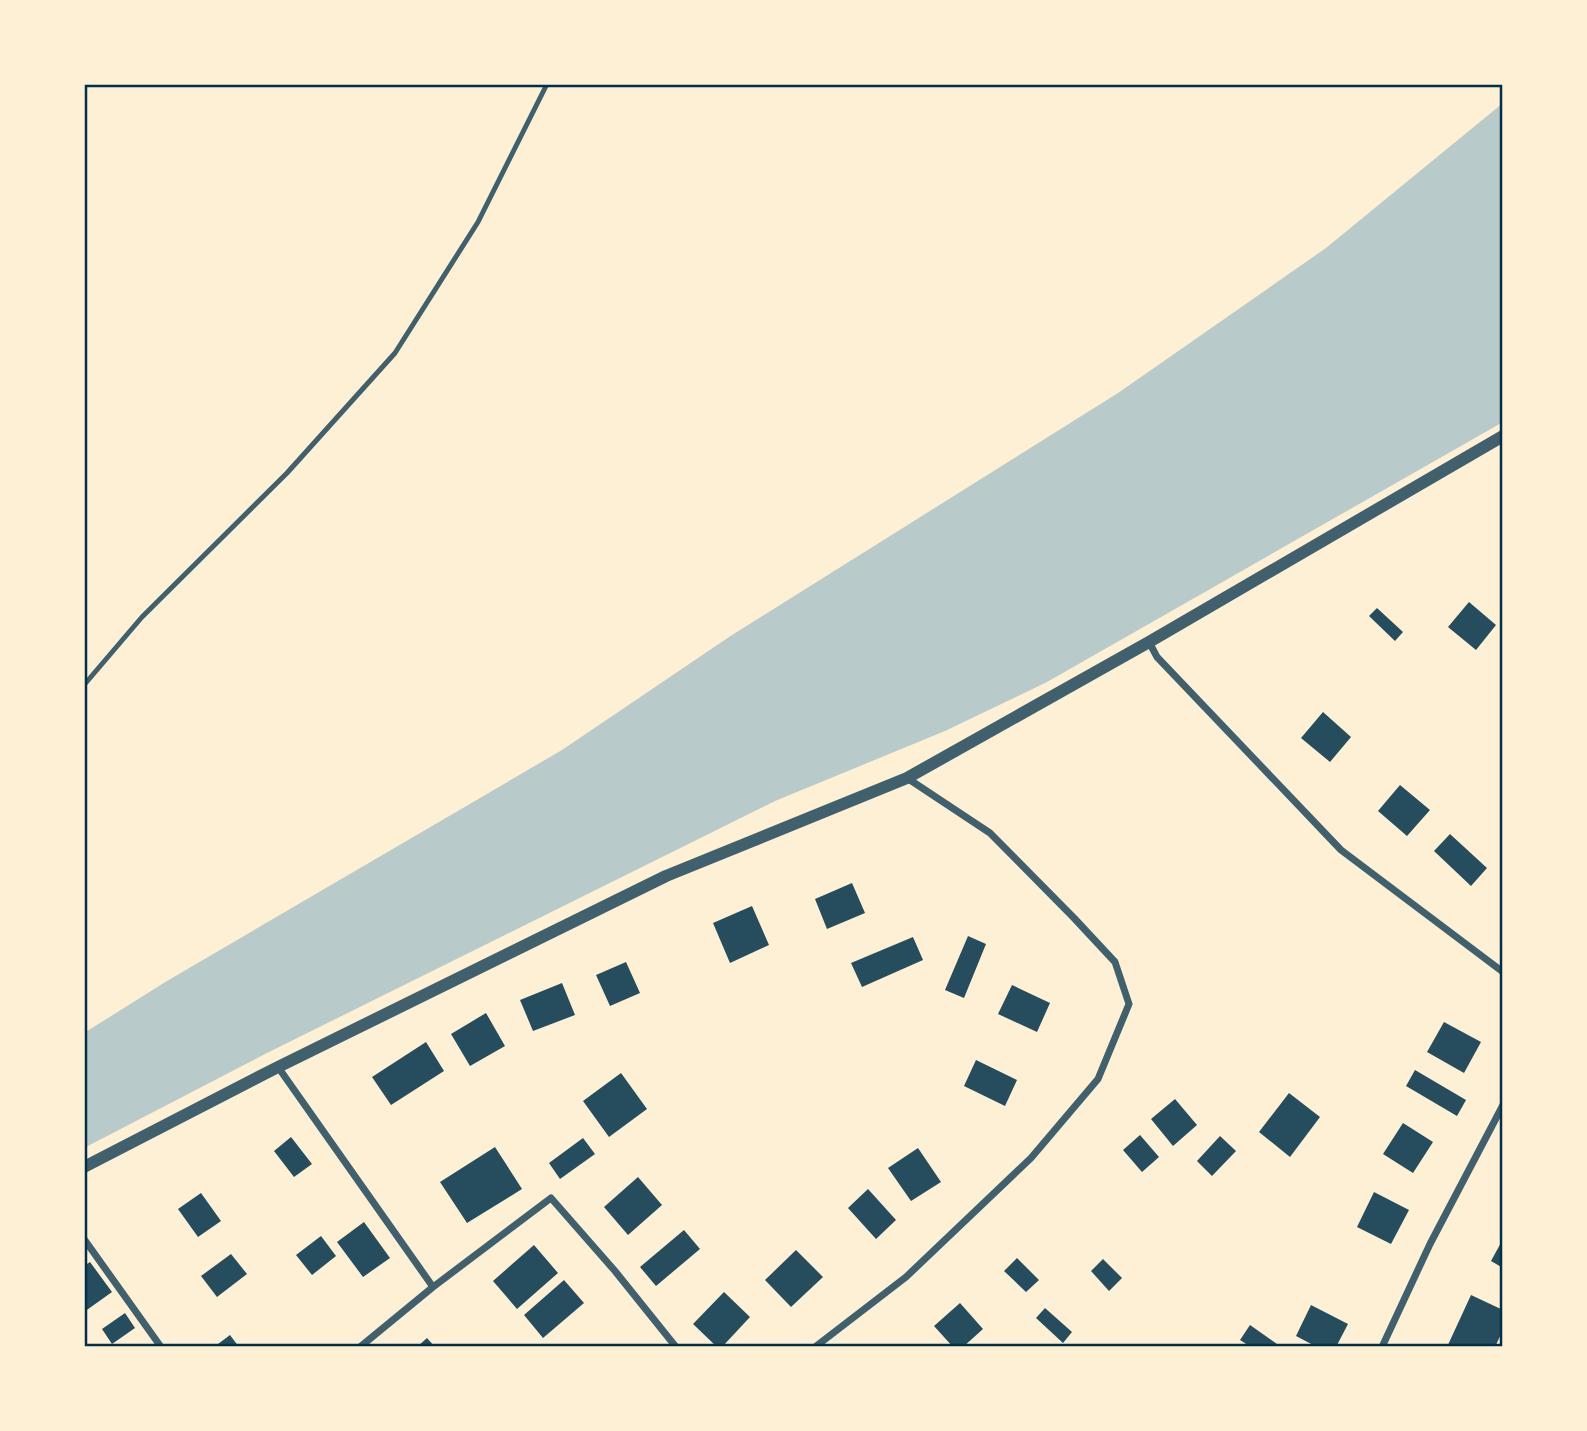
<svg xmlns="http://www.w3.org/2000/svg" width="1587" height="1431" viewBox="0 0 1587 1431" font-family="Montserrat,sans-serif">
  <rect width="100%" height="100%" fill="#fdf0d5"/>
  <!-- green -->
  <path fill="#b9caca" d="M1503,103V422L1047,682L945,731L775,801L265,1054L84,1148V1033L167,981L562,750L729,637L1118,393L1326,248Z"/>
  <!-- building -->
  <path fill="#264d5e" d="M1469,602L1496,625L1476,650L1448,627Z
    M1377,608L1403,632L1395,641L1369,616Z
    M1323,712L1351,737L1330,762L1301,738Z
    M1400,785L1430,810L1407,836L1378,811Z
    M1450,834L1487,868L1471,886L1434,851Z
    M852,883L865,913L827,929L815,899Z
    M752,906L769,945L730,963L713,923Z
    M968,936L986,944L964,998L945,990Z
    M913,937L923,960L862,987L851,963Z
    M626,962L640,993L610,1006L596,975Z
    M562,983L575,1015L533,1031L520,1000Z
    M1012,985L1050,1003L1037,1032L998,1014Z
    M486,1013L505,1046L470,1066L451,1034Z
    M1444,1022L1481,1042L1464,1073L1427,1052Z
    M426,1042L444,1071L391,1105L372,1077Z
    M976,1060L1017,1080L1005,1106L964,1086Z
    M1415,1070L1466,1100L1457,1116L1406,1086Z
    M621,1073L647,1109L609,1137L583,1101Z
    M1289,1093L1320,1117L1290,1157L1259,1132Z
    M1175,1099L1197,1125L1173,1146L1151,1119Z
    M1403,1123L1433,1142L1413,1173L1383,1154Z
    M1140,1135L1159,1157L1142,1172L1123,1150Z
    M1220,1136L1236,1151L1212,1176L1197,1161Z
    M291,1137L312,1164L294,1177L274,1151Z
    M583,1138L595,1154L560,1179L549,1163Z
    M495,1147L522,1189L467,1223L440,1182Z
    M918,1148L941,1182L911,1201L888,1168Z
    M638,1177L662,1205L628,1235L604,1207Z
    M868,1189L896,1220L876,1239L848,1208Z
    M1374,1192L1409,1210L1391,1244L1357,1227Z
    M201,1193L221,1221L198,1237L178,1209Z
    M364,1222L390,1258L363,1277L337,1242Z
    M684,1230L700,1249L656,1286L640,1267Z
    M321,1236L336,1256L312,1275L296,1255Z
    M1503,1239V1268L1491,1261Z
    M534,1245L558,1273L517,1309L493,1281Z
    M796,1250L823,1277L791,1307L765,1280Z
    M231,1254L247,1274L217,1297L201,1276Z
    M1017,1258L1039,1280L1026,1292L1004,1271Z
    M1103,1259L1122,1278L1109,1291L1091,1271Z
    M90,1262L112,1292L84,1312V1266Z
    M564,1280L584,1303L543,1338L524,1315Z
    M724,1292L750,1317L722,1347H717L693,1324Z
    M1471,1295L1503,1310V1330L1495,1347H1447Z
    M960,1303L983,1329L963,1347H953L934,1326Z
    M1311,1305L1348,1324L1336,1347H1317L1296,1336Z
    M1045,1308L1072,1332L1063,1343L1036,1318Z
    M125,1313L135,1328L112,1344L102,1329Z
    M1250,1325L1277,1344L1275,1347H1251L1240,1340Z
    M230,1335L239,1347H214Z
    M427,1338L435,1347H417Z"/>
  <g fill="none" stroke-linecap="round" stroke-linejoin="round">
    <!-- service -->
    <path stroke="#3f606c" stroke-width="5" d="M84,685L142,617L287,473L395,353L478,222L547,84"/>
    <!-- minor -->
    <path stroke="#3f606c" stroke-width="7" d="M1149,642L1157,657L1341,850L1503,972
      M278,1067L433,1287
      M84,1239L161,1347
      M360,1347L433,1287L551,1198L615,1271L676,1347
      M815,1347L906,1277L1031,1158L1098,1079L1129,1004L1115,962L1074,918L990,833L907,778
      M1382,1347L1430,1244L1503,1105"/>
    <!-- tertiary -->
    <path stroke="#3f606c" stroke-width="12" d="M84,1167L278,1067L666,876L907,778L1149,642L1503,436"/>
  </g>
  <!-- border -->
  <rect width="1587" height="1431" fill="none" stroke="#fdf0d5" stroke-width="172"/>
  <rect x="86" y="86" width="1415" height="1259" fill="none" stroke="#003049" stroke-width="2.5"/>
</svg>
